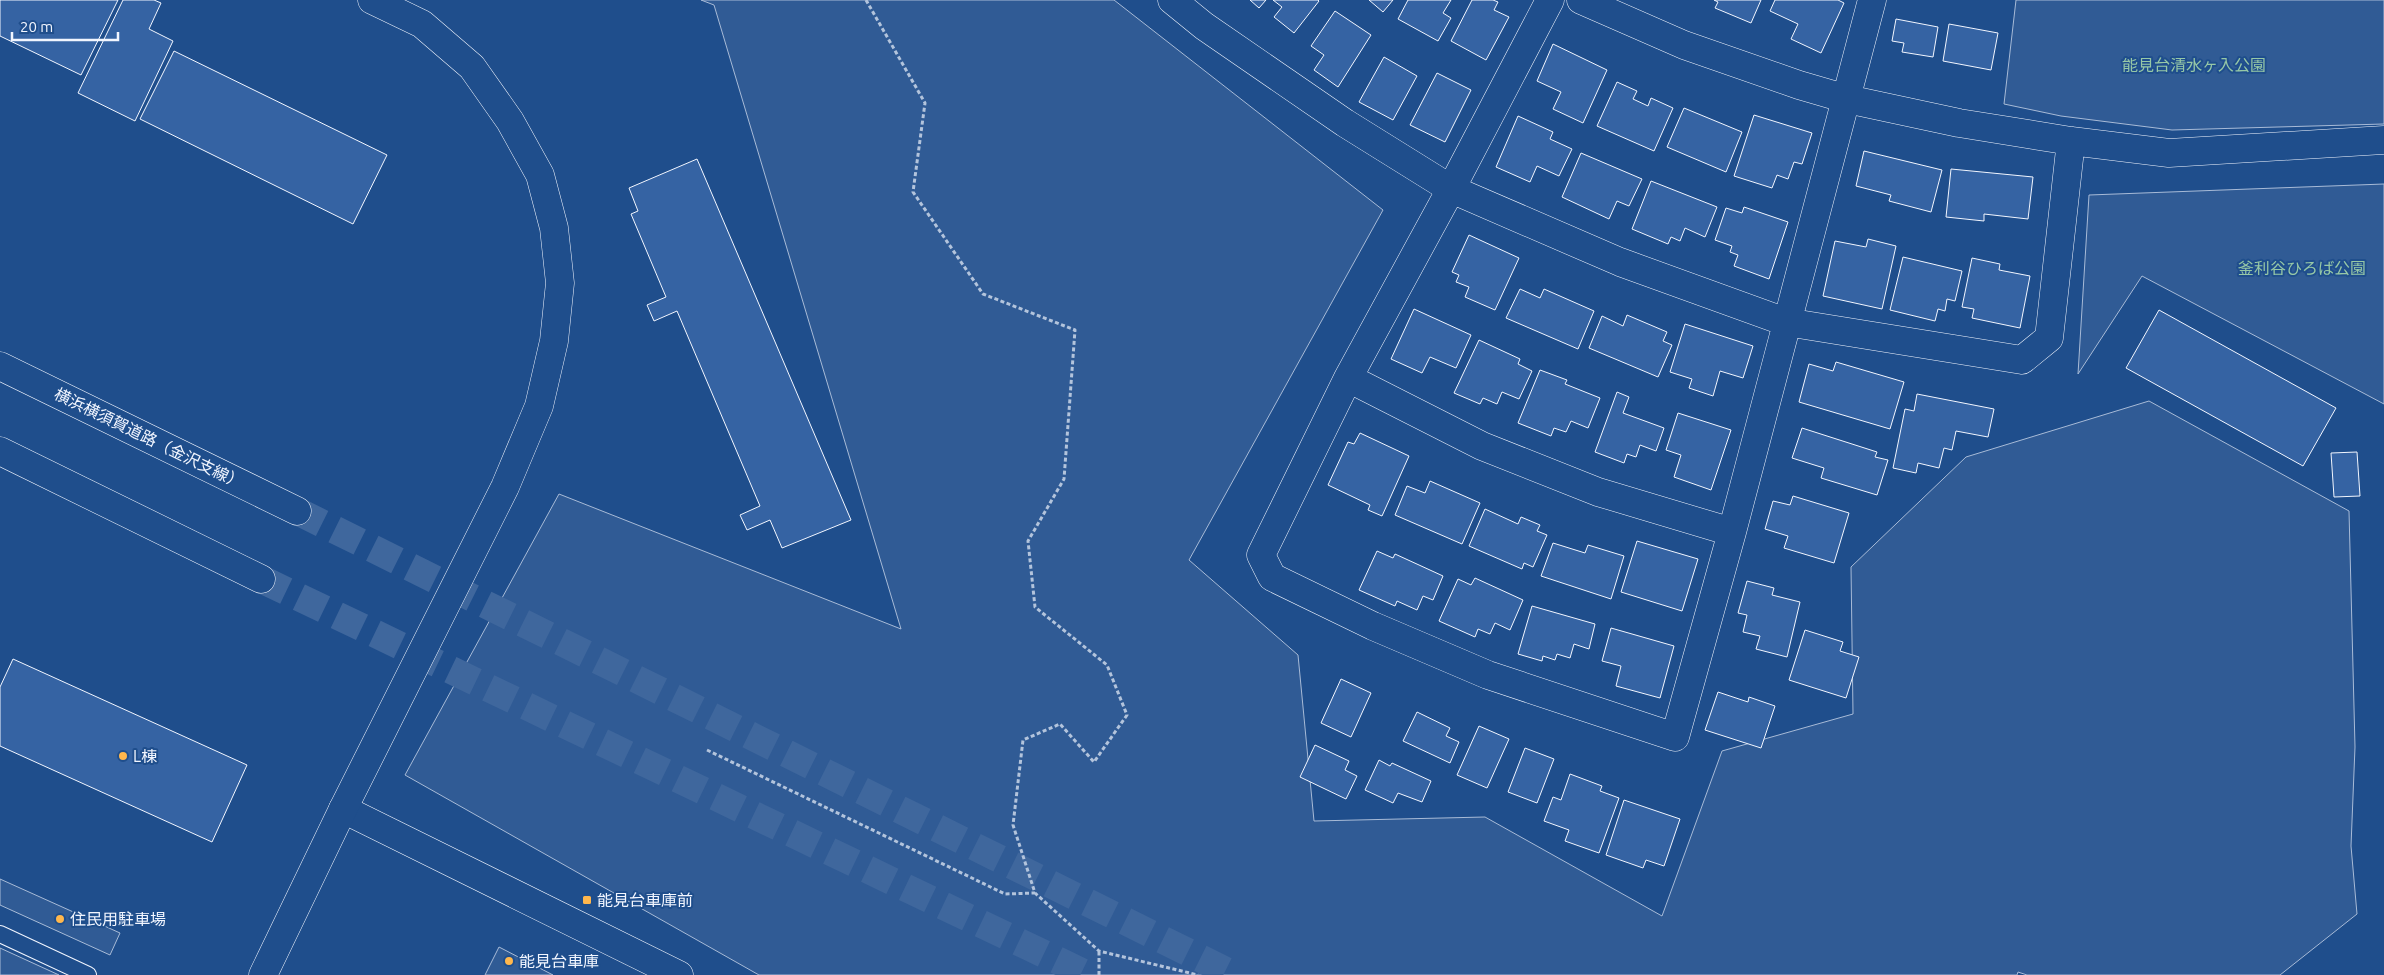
<svg xmlns="http://www.w3.org/2000/svg" width="2384" height="975" viewBox="0 0 2384 975" font-family="Ubuntu,'Noto Sans JP',sans-serif">
  <rect width="100%" height="100%" fill="#1f4e8c"/>
  <!-- built -->
  <path fill="#305b95" stroke="#a8bbd7" d="M701,0H1114L1383,210L1189,560L1298,655L1314,821L1485,817L1662,916L1722,751L1853,714L1851,567L1966,457L2149,401L2349,511L2355,747L2351,846L2357,914L2280,975H2027L2018,972L2017,975H759L405,775L559,494L901,629L714,5Z
    M2016,0H2384V124L2172,130L2061,116L2004,104Z
    M2384,184V404L2142,276L2078,374L2089,195Z
    M0,879L120,933L110,955L0,905Z
    M499,947L553,975H485Z
    M0,948L59,975H0Z"/>
  <!-- building -->
  <path fill="#3563a3" stroke="#f2f6ff" d="M0,0H118L81,75L0,36Z
    M123,0H154L161,3L149,29L173,41L135,121L78,93Z
    M1250,0H1266L1259,8Z
    M1273,0H1318L1319,1L1294,33L1274,17L1282,7Z
    M1369,0H1393L1383,12Z
    M1408,0H1451L1443,13L1451,18L1438,41L1398,19Z
    M1472,0H1493L1498,2L1494,10L1509,17L1486,60L1451,41Z
    M1714,0H1761L1751,23L1715,8L1718,2Z
    M1775,0H1838L1844,3L1821,53L1791,39L1798,24L1770,11Z
    M1335,11L1371,35L1338,87L1314,70L1324,55L1311,46Z
    M1896,19L1938,27L1933,57L1902,52L1904,43L1892,41Z
    M1949,24L1998,33L1991,70L1943,61Z
    M1553,44L1607,70L1583,123L1553,109L1561,92L1537,81Z
    M174,51L387,155L353,224L140,119Z
    M1384,57L1417,76L1393,120L1359,102Z
    M1437,73L1471,90L1445,142L1410,125Z
    M1617,82L1637,91L1633,99L1648,106L1651,98L1673,108L1654,151L1597,126Z
    M1684,108L1742,132L1726,172L1667,147Z
    M1754,115L1812,133L1802,164L1794,162L1788,179L1777,175L1772,188L1734,176Z
    M1518,116L1553,132L1550,139L1572,149L1559,176L1537,166L1530,182L1496,167Z
    M1864,151L1942,170L1931,212L1889,201L1891,195L1856,186Z
    M1581,153L1642,179L1629,206L1617,201L1609,219L1562,197Z
    M697,159L851,520L782,548L770,520L747,530L740,515L760,506L677,311L654,321L647,305L666,297L631,214L638,211L629,188Z
    M1951,169L2033,177L2028,219L1984,214V221L1946,217Z
    M1651,181L1717,207L1705,237L1685,228L1680,241L1671,237L1668,244L1632,229Z
    M1744,207L1788,222L1769,279L1734,266L1738,255L1730,252L1732,246L1715,240L1726,208L1742,213Z
    M1469,235L1519,258L1495,310L1465,297L1469,287L1456,282L1459,275L1452,272Z
    M1868,239L1896,246L1882,309L1823,296L1835,241L1866,247Z
    M1903,257L1962,271L1955,301L1947,299L1945,311L1938,309L1935,321L1890,310Z
    M1972,258L2000,264L1999,270L2030,276L2020,328L1972,318L1974,309L1962,307Z
    M1520,289L1540,298L1544,289L1594,311L1578,349L1506,318Z
    M1414,309L1471,335L1456,368L1430,357L1422,373L1391,359Z
    M2159,310L2336,408L2303,466L2126,368Z
    M1627,315L1667,332L1663,341L1672,345L1658,377L1589,348L1602,316L1623,326Z
    M1685,324L1753,346L1743,378L1720,371L1713,396L1689,388L1692,379L1670,372Z
    M1479,340L1520,359L1518,364L1532,371L1519,399L1502,392L1497,404L1483,398L1480,404L1454,393Z
    M1836,362L1904,382L1890,429L1799,402L1809,364L1833,371Z
    M1540,370L1567,380L1565,384L1600,398L1588,428L1571,421L1566,432L1554,428L1551,436L1518,423Z
    M1617,392L1629,397L1623,413L1664,428L1656,451L1640,445L1636,457L1627,454L1624,463L1595,452Z
    M1917,394L1994,409L1988,437L1956,431L1952,450L1944,448L1939,468L1918,463L1916,473L1893,468L1905,409L1914,411Z
    M1678,413L1731,430L1711,490L1674,477L1681,455L1666,450Z
    M1802,428L1877,452L1875,457L1888,460L1877,495L1821,478L1824,468L1792,458Z
    M1360,433L1409,456L1382,516L1368,510L1370,505L1328,485L1348,442L1354,444Z
    M2357,452L2360,496L2334,497L2331,453Z
    M1430,481L1480,503L1462,544L1395,515L1407,486L1425,493Z
    M1793,496L1849,513L1834,563L1784,548L1788,536L1765,529L1773,501L1790,505Z
    M1485,509L1518,524L1521,517L1540,525L1537,531L1547,535L1533,567L1524,563L1522,569L1469,546Z
    M1637,541L1698,559L1682,611L1621,592Z
    M1553,543L1585,553L1588,545L1624,556L1611,599L1541,576Z
    M1377,551L1393,558L1395,554L1443,576L1433,600L1423,596L1417,610L1397,601L1395,606L1359,590Z
    M1475,578L1523,600L1510,630L1495,623L1490,634L1478,629L1475,637L1439,621L1458,579L1471,585Z
    M1747,581L1774,588L1772,595L1800,602L1787,657L1756,649L1760,636L1743,632L1747,615L1738,613Z
    M1532,606L1595,624L1589,649L1574,644L1570,658L1557,654L1555,660L1543,656L1542,661L1518,654Z
    M1611,628L1674,646L1660,698L1616,686L1621,666L1602,661Z
    M1805,630L1843,642L1840,651L1859,657L1846,698L1789,680Z
    M13,659L247,765L212,842L0,746V687Z
    M1341,679L1371,693L1351,737L1321,723Z
    M1718,692L1748,702L1749,697L1775,706L1761,748L1705,730Z
    M1417,712L1450,728L1446,736L1459,742L1450,763L1403,741Z
    M1479,726L1509,739L1487,788L1457,775Z
    M1315,745L1349,761L1345,770L1357,776L1346,799L1300,777Z
    M1525,748L1554,759L1537,803L1508,792Z
    M1379,760L1390,766L1392,763L1431,781L1422,802L1398,793L1393,803L1365,790Z
    M1570,774L1602,786L1600,791L1619,798L1599,853L1565,841L1569,830L1544,821L1553,797L1561,800Z
    M1624,800L1680,819L1664,866L1646,860L1643,868L1606,855Z"/>
  <g fill="none" stroke-linecap="round" stroke-linejoin="round">
    <!-- motorway-tunnel -->
    <path stroke="#3f679d" stroke-width="28" stroke-dasharray="28 14" stroke-linecap="butt" d="M297,511L1234,975
      M261,579L1088,975"/>
    <defs>
      <path id="service" d="M0,934L88,975"/>
      <path id="minor" d="M1172,0L1204,26L1345,123L1451,189L1620,262L1786,322L2022,360L2049,338L2071,141
        M1550,0L1451,189L1348,378L1261,555L1272,577L1373,626L1488,675L1675,737L1732,532L1872,0
        M1581,0L1684,45L1799,85L1847,99L1959,123L2071,141L2169,153L2384,140
        M1348,378L1482,446L1598,492L1732,532
        M343,809L679,975"/>
      <path id="tertiary" d="M263,975L343,809L505,487L539,406L554,341L560,283L554,228L540,175L510,121L472,67L422,24L372,0"/>
      <path id="motorway" d="M0,366L297,511
        M0,451L261,579"/>
    </defs>
    <!-- service casing -->
    <use href="#service" stroke="#f2f6ff" stroke-width="18"/>
    <!-- minor casing -->
    <use href="#minor" stroke="#f2f6ff" stroke-width="29"/>
    <!-- tertiary casing -->
    <use href="#tertiary" stroke="#f2f6ff" stroke-width="29"/>
    <!-- motorway casing -->
    <use href="#motorway" stroke="#f2f6ff" stroke-width="29"/>
    <!-- path -->
    <path stroke="#b3c4dc" stroke-width="3" stroke-dasharray="4 2.5" stroke-linecap="butt" d="M866,0L925,103L913,192L983,294L1075,330L1064,479L1028,541L1035,607L1107,665L1127,715L1094,762L1060,724L1023,740L1013,825L1035,893L1099,951L1198,975
      M707,750L1005,894L1035,893
      M1099,975V951"/>
    <!-- service -->
    <use href="#service" stroke="#1f4e8c" stroke-width="16"/>
    <!-- minor -->
    <use href="#minor" stroke="#1f4e8c" stroke-width="28"/>
    <!-- tertiary -->
    <use href="#tertiary" stroke="#1f4e8c" stroke-width="28"/>
    <!-- motorway -->
    <use href="#motorway" stroke="#1f4e8c" stroke-width="28"/>
  </g>
  <!-- markers -->
  <g fill="#ffb74d" stroke="#1f4e8c" stroke-width="2">
    <circle cx="123" cy="756" r="5"/>
    <rect x="582" y="895" width="10" height="10" rx="2.5"/>
    <circle cx="60" cy="919" r="5"/>
    <circle cx="509" cy="961" r="5"/>
  </g>
  <g text-anchor="middle" stroke-width="4" stroke-linejoin="round" paint-order="stroke">
    <!-- park labels -->
    <g font-size="16" fill="#97c8a6" stroke="#1f4e8c">
      <text x="2194" y="71">能見台清水ヶ入公園</text>
      <text x="2302" y="274">釜利谷ひろば公園</text>
    </g>
    <!-- street labels -->
    <g font-size="16" fill="#f2f6ff" stroke="#1f4e8c">
      <text transform="translate(149 438) rotate(26)" y="6">横浜横須賀道路（金沢支線）</text>
    </g>
    <!-- poi labels -->
    <g font-size="16" fill="#f2f6ff" stroke="#1f4e8c" text-anchor="start">
      <text x="133" y="762">L棟</text>
      <text x="597" y="906">能見台車庫前</text>
      <text x="70" y="925">住民用駐車場</text>
      <text x="519" y="967">能見台車庫</text>
    </g>
  </g>
  <!-- scale -->
  <path d="M12 32v8h106v-8" fill="none" stroke="#f2f6ff" stroke-width="2.5"/>
  <text x="20" y="32" font-size="15" fill="#f2f6ff" stroke="#1f4e8c" stroke-width="4" paint-order="stroke">20 m</text>
</svg>
